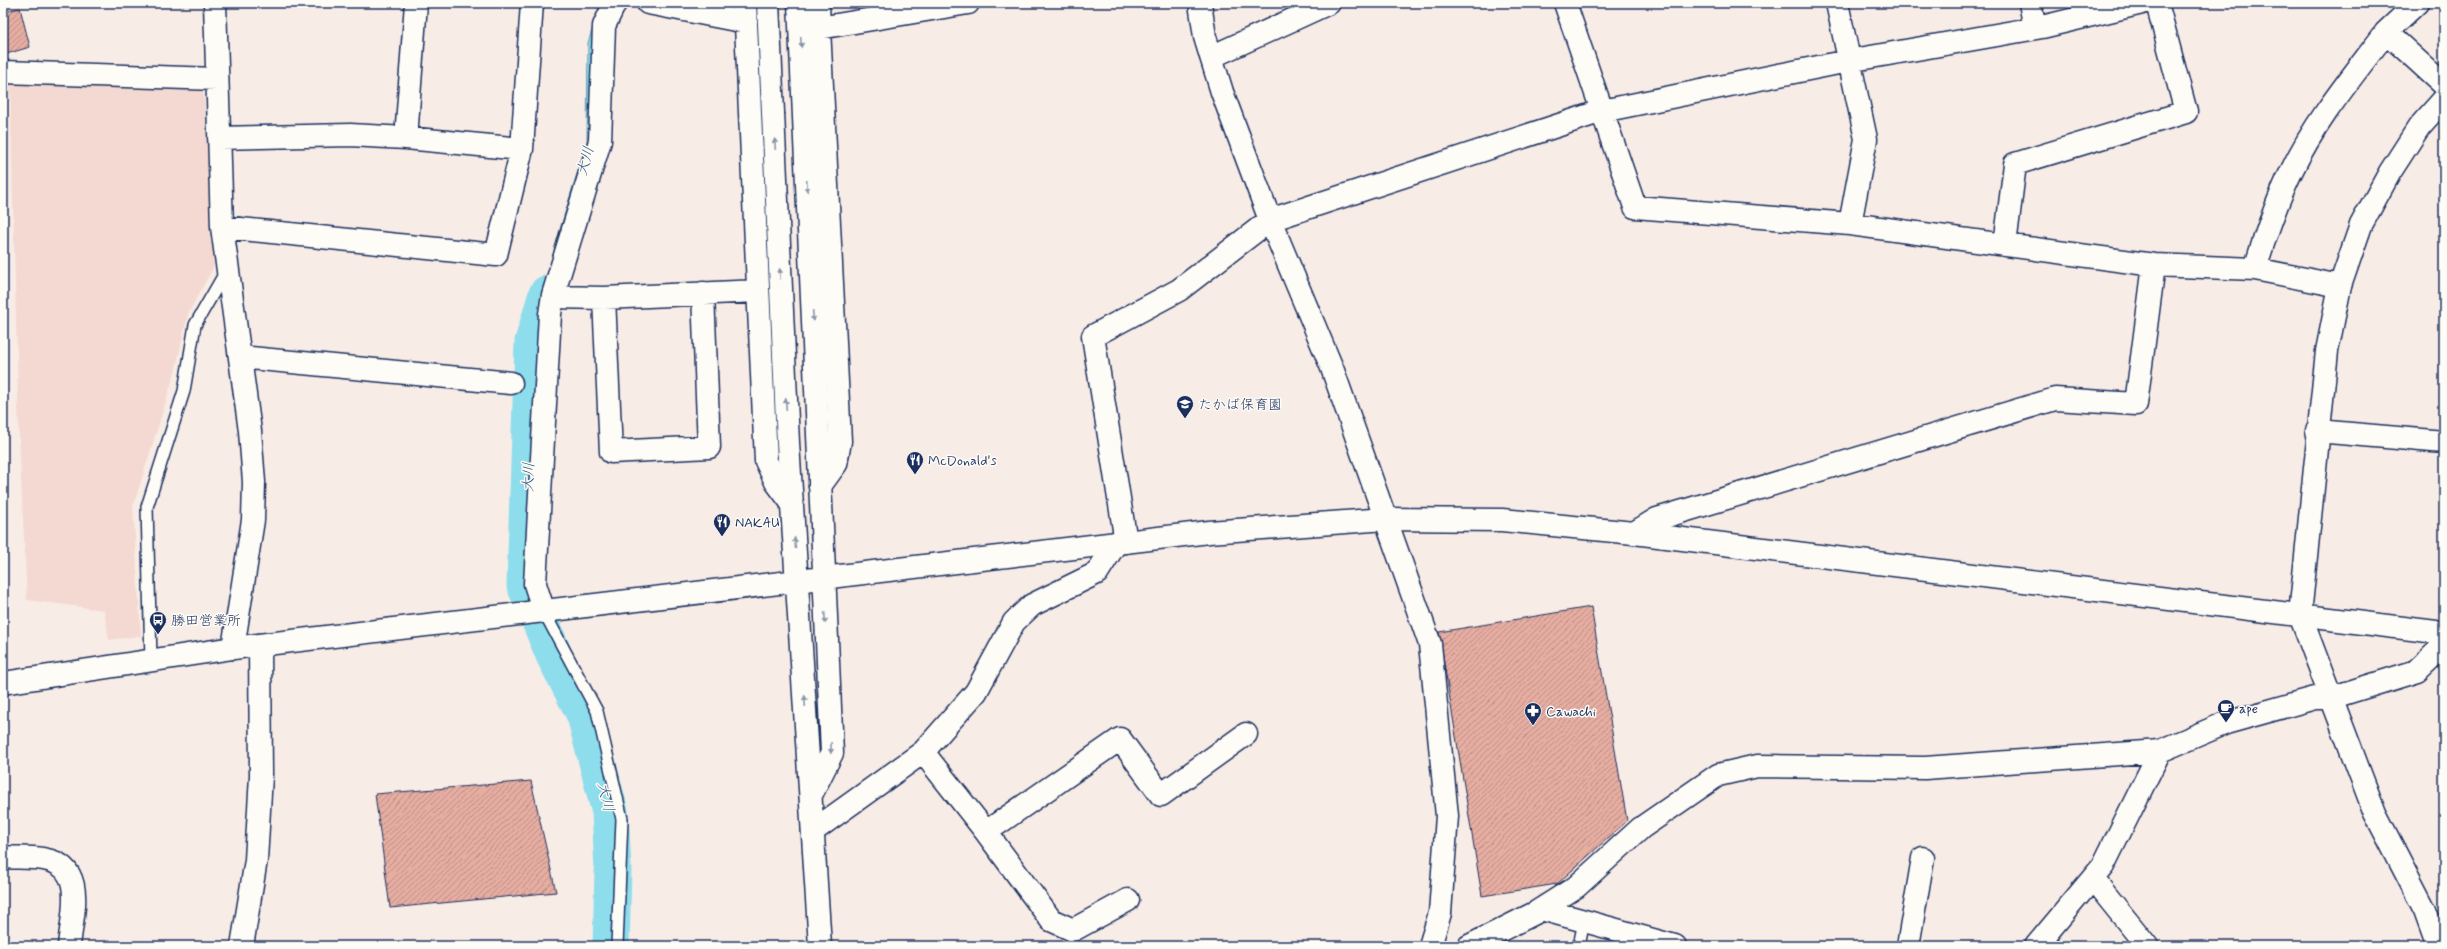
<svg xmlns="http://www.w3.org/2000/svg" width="2447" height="949" viewBox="0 0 2447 949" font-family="Mynerve,'Klee One',sans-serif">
  <defs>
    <pattern id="building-hatch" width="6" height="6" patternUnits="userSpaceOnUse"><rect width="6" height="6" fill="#e6ada1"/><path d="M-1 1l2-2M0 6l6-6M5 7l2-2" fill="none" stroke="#ba8d86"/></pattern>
  </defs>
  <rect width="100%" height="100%" fill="#f8ece6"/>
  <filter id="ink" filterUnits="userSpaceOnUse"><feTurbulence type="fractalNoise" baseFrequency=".025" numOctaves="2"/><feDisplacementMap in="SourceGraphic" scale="8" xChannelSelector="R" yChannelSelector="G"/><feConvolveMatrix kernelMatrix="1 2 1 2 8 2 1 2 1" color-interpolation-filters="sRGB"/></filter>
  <g filter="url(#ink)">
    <!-- built -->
    <path fill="#f3d9d1" d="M10,81L198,84L204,95L215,264L188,314L175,372L133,507L141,636L109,640L104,610L27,600L19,437Z"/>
    <!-- water -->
    <path fill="#8eddec" stroke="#6097b3" d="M600,3H608L594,140L536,345L529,343L560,229L587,141L588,43Z"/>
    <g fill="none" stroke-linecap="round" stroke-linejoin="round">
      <!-- river -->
      <path stroke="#8eddec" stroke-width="37" d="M547,294L533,342L525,585L554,655L585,715L610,812L613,869L611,946"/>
    </g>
    <!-- building -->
    <path fill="url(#building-hatch)" stroke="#1b2f5e" d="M20,8L30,47L3,55V12Z
      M1591,607L1627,821L1557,884L1482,896L1439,632Z
      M531,781L556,892L390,908L375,794Z"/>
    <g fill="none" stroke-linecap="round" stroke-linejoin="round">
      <defs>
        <path id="service" d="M544,612L597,711L622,819L617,946
          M151,660L147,507L184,391L195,325L226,271
          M1579,946L1584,921"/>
        <path id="minor" d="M215,3L222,227L250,431L254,482L253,520L233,648
          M648,3L746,22
          M745,3L766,461L776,482L791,502
          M818,3L819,28
          M1200,3L1205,37L1222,92L1270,220L1332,368L1430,644L1447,816L1440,913L1430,946
          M1565,3L1635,207L1850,224
          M2030,3L2035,28
          M2417,3L2386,32L2444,85
          M1211,57L1329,3
          M3,72L217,79
          M219,138L350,135L406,138L522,149L532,3
          M406,138L416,3
          M222,227L496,255L522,149
          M2005,245L2015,164L2186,112L2157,3
          M2154,265L2255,269C2265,236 2276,203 2291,172C2315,121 2352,77 2386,32
          M2255,269L2340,286
          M553,297L604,298L758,291
          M604,298L611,452L709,447L703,293
          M240,357L511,383
          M2317,431L2444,442
          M820,486L836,464L840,441L819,28L968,3
          M1634,533L1657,519L2055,399L2136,404L2154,265L1850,224L1866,139L1837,3
          M1126,542L1093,336L1179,290L1270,220L1602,111L1848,61L2042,27L2142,3
          M544,612L535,584L550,314L553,295L600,141L604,26L615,3
          M923,752L986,832L1120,739L1161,795L1246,734
          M813,831L923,752L976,692L1014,622L1032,605L1097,573L1116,543
          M986,832L1051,920L1073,930L1128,900
          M3,857C16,858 30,857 43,859C88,866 72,914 69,946
          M2093,879L2147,946
          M1541,909L1675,946
          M242,946L256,860L261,776L260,645
          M1469,946L1535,913L1576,887L1641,828L1718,775L1757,766L1925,768L2160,751L2226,723L2315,698H2330L2417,671L2444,645
          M1908,946L1923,858
          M2036,946L2103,866L2160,751"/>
        <path id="tertiary" d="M768,3L788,443L820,946
          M799,3L832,753L811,795
          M3,683L233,648L1209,532L1386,519L1502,520L1634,533L2444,633
          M2438,946L2425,910L2375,813L2300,615L2327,351L2340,286L2361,225L2390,172L2419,127L2444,99"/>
      </defs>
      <!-- service casing -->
      <use href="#service" stroke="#1b2f5e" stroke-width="14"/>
      <!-- minor casing -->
      <use href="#minor" stroke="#1b2f5e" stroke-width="25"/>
      <!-- tertiary casing -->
      <use href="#tertiary" stroke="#1b2f5e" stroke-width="25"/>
      <!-- service -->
      <use href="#service" stroke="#fdfcf7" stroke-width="11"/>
      <!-- minor -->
      <use href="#minor" stroke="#fdfcf7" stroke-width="22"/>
      <!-- tertiary -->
      <use href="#tertiary" stroke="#fdfcf7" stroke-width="22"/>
    </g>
    <!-- one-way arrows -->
    <defs><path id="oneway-solid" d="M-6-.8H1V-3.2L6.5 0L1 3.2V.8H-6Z"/></defs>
    <g fill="#8c96aa">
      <use href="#oneway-solid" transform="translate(801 42) rotate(87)"/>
      <use href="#oneway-solid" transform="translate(775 144) rotate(-93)"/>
      <use href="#oneway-solid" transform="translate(807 186) rotate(87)"/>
      <use href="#oneway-solid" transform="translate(780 274) rotate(-93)"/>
      <use href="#oneway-solid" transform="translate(813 316) rotate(87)"/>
      <use href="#oneway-solid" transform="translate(786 404) rotate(-93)"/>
      <use href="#oneway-solid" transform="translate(795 543) rotate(-95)"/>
      <use href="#oneway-solid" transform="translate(825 618) rotate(87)"/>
      <use href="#oneway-solid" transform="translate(805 701) rotate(-93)"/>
      <use href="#oneway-solid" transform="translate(831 748) rotate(91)"/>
    </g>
  </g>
  <!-- icons -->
  <defs>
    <symbol id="school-pin" viewBox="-11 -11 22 30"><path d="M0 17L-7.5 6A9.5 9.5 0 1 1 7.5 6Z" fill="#1b2f5e" stroke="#fdfcf7"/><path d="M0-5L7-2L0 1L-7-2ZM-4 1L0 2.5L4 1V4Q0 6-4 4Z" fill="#fff"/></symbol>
    <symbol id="restaurant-pin" viewBox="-11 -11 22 30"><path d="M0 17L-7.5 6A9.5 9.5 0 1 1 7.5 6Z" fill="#1b2f5e" stroke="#fdfcf7"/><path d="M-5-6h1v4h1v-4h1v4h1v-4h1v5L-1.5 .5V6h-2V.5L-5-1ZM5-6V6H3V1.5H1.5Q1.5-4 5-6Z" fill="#fff"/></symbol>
    <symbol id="bus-pin" viewBox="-11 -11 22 30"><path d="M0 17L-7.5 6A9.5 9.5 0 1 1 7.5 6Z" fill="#1b2f5e" stroke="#fdfcf7"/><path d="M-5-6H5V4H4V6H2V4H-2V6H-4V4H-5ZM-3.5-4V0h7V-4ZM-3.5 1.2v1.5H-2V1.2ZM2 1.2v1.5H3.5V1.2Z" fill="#fff"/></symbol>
    <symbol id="cafe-pin" viewBox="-11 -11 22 30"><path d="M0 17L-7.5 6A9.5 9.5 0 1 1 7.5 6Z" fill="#1b2f5e" stroke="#fdfcf7"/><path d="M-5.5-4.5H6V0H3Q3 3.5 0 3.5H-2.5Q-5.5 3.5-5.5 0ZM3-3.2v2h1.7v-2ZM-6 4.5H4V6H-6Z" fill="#fff"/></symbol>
    <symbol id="pharmacy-pin" viewBox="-11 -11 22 30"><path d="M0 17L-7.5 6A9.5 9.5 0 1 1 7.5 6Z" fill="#1b2f5e" stroke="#fdfcf7"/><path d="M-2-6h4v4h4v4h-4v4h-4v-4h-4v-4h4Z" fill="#fff"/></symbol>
  </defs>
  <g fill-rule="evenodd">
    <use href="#school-pin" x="1175" y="394" width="20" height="27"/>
    <use href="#restaurant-pin" x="905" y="450" width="20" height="27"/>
    <use href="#restaurant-pin" x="712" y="512" width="20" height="27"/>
    <use href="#bus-pin" x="148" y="610" width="20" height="27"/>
    <use href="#cafe-pin" x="2216" y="698" width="20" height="27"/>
    <use href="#pharmacy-pin" x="1523" y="701" width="20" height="27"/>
  </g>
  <g text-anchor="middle" stroke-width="3" stroke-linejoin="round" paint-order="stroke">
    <!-- poi labels -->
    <g font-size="14" fill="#1b2f5e" stroke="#fdfcf7" text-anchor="start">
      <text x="1198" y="409">たかば保育園</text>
      <text x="928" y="465">McDonald's</text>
      <text x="735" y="527">NAKAU</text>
      <text x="171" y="625">勝田営業所</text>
      <text x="2239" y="713">ape</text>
      <text x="1546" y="716">Cawachi</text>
    </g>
    <!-- water labels -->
    <g font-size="15" font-style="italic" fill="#385a82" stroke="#fdfcf7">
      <text transform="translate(585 161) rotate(-75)" y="5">大川</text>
      <text transform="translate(528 477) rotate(-88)" y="5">大川</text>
      <text transform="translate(606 797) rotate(77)" y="5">大川</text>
    </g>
  </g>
  <!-- margin -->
  <rect width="2447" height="949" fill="none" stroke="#fdfcf7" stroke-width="16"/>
  <rect x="8" y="8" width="2431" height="933" fill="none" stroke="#1b2f5e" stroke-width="1.5" filter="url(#ink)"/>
</svg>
